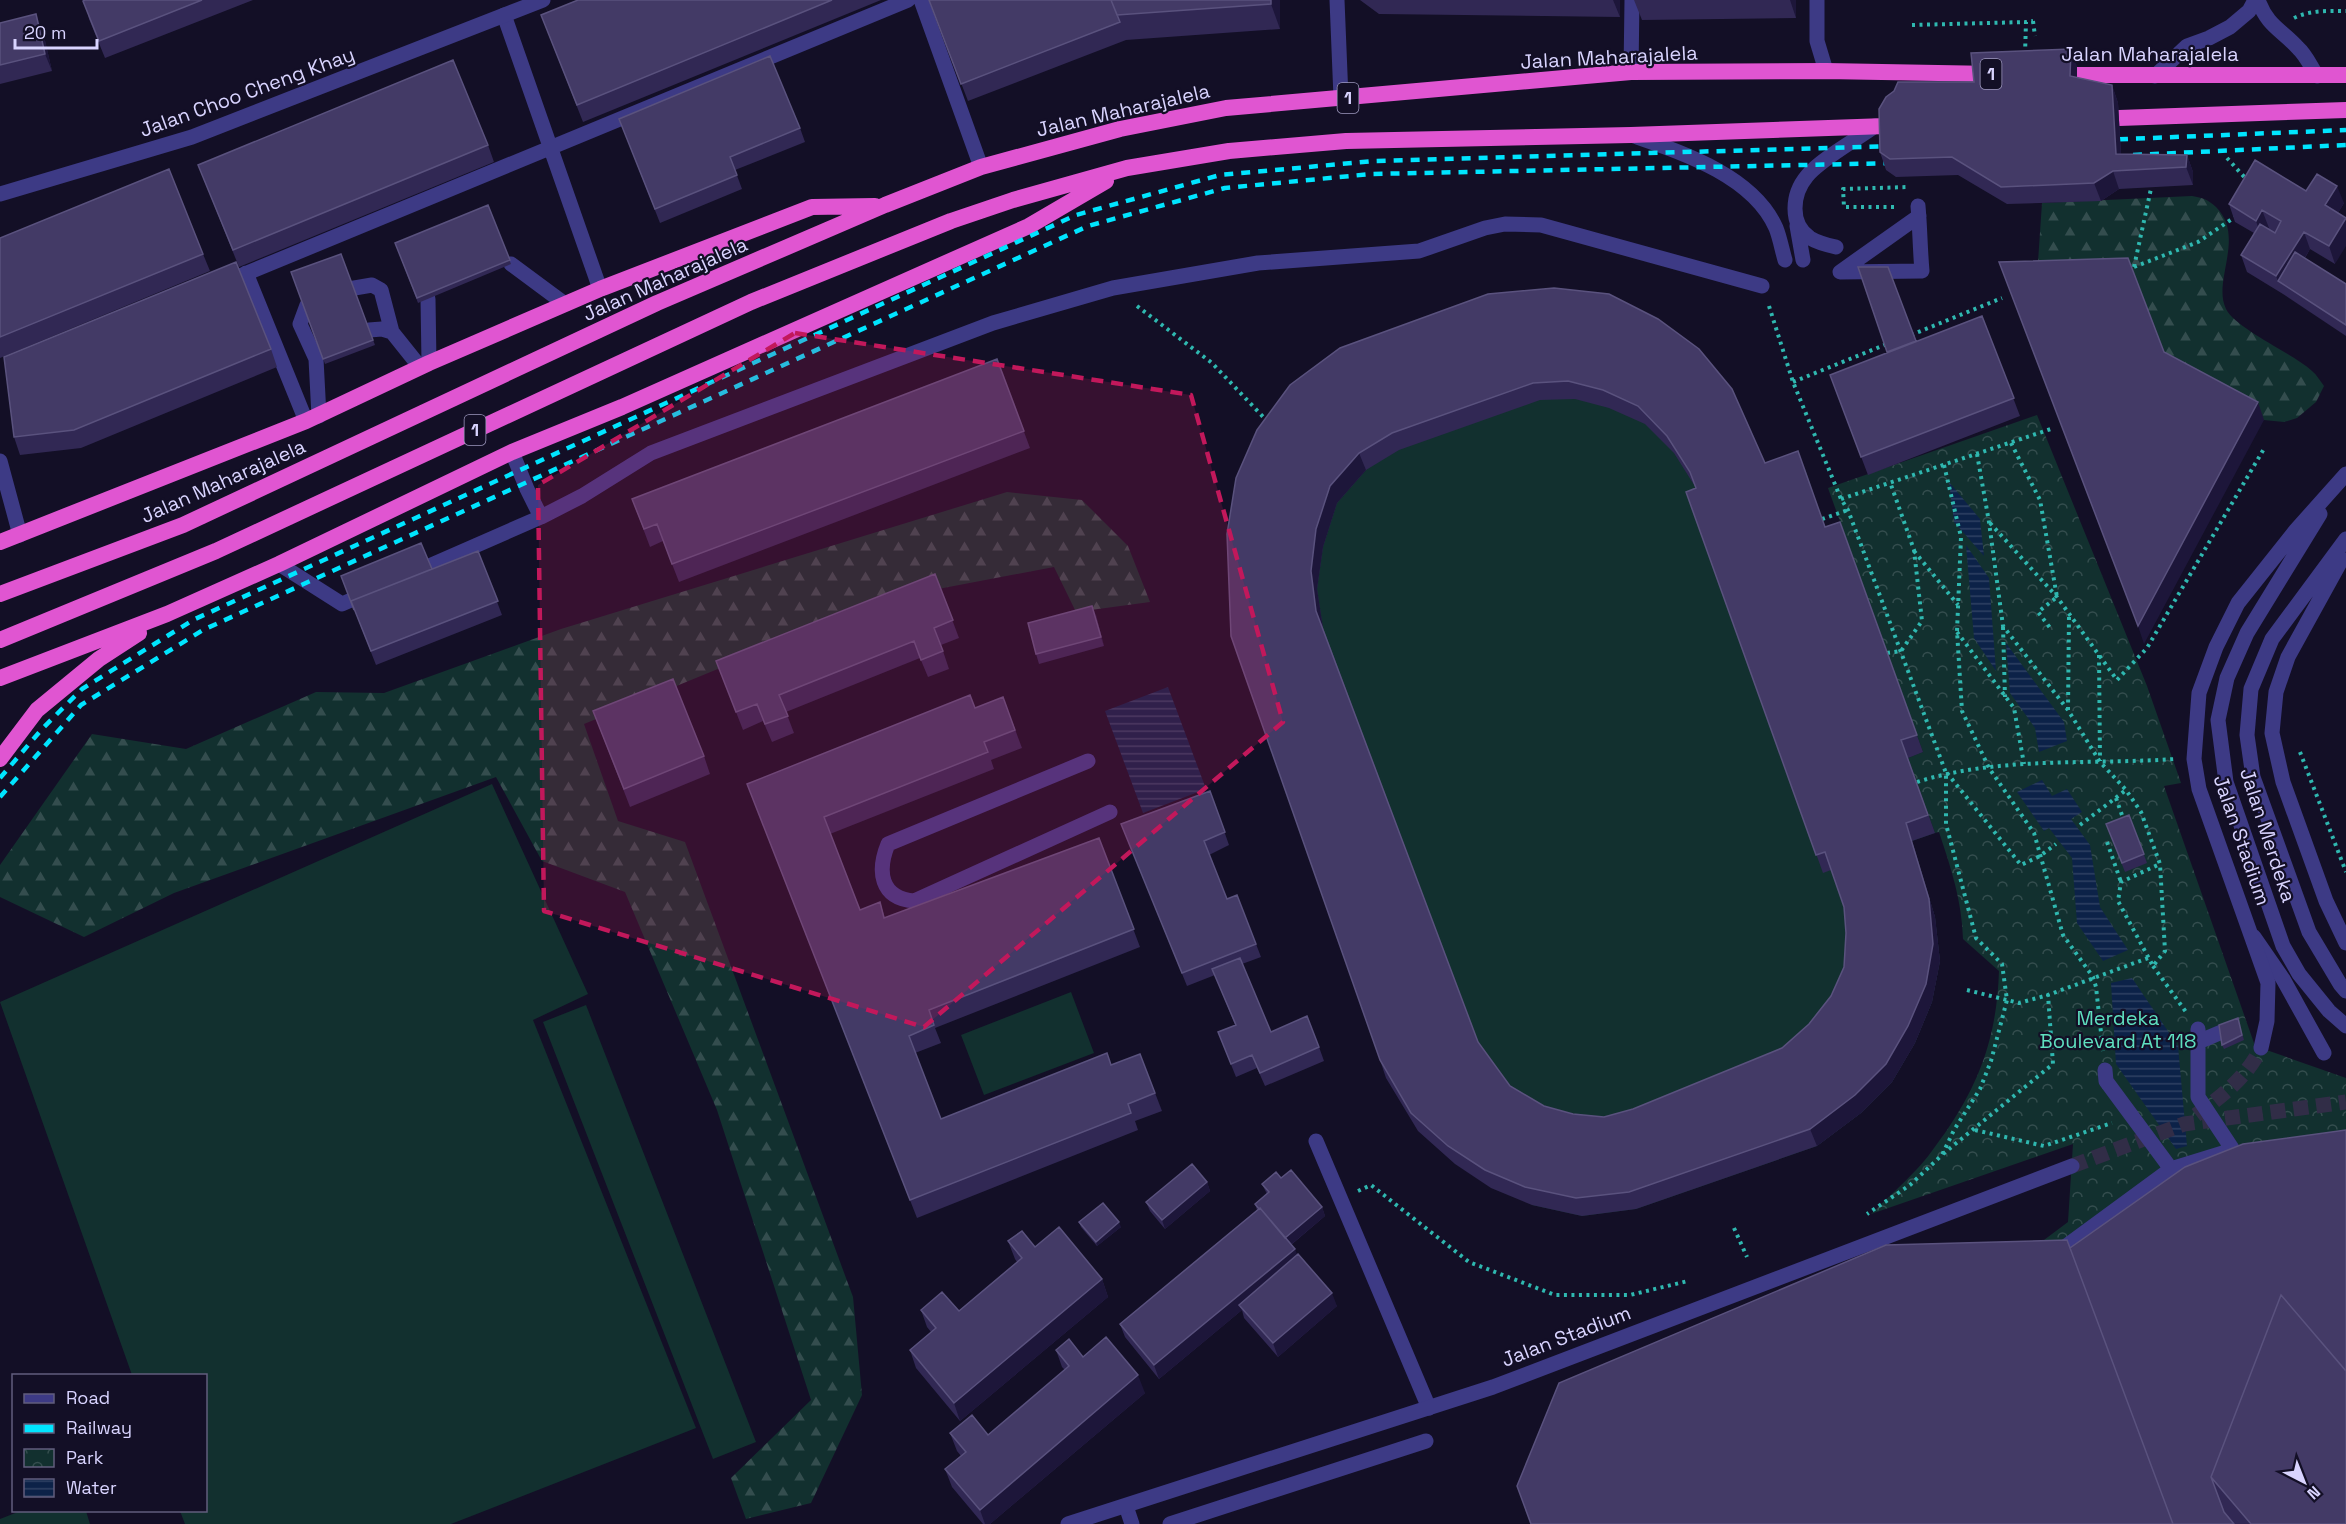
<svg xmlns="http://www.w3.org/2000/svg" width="2346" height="1524" viewBox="0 0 2346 1524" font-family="'Space Grotesk',sans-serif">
  <defs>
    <pattern id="forest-firs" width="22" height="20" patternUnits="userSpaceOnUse" patternTransform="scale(1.5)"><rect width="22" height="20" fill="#12302f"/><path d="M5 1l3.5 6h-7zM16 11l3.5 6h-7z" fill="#344d4e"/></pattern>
    <pattern id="park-crowns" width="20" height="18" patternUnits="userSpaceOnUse" patternTransform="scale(1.5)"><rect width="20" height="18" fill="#12302f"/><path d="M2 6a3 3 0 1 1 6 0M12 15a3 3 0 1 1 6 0" fill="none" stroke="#344d4e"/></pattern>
    <pattern id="water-rules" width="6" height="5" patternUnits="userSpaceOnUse" patternTransform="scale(1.5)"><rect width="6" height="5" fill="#0c2248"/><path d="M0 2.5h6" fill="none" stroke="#2f4163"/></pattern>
  </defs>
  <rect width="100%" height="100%" fill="#130f26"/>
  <!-- green -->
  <path fill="#12302f" d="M1495,312L1771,481L1805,469L1831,545L1847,539L1923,752L1908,758L1935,833L1912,841L1935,917L1940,961L1932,1002L1915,1043L1892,1082L1861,1113L1817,1146L1636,1209L1582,1216L1532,1205L1234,552Z
    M492,784L588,994L533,1020L696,1428L451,1524H185L180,1511L206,1510V1376L132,1375L0,1002Z
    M1071,992L1094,1053L984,1095L961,1035Z
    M586,1005L756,1442L713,1459L543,1022Z
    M23,1510L86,1511L90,1524H0V1519Z"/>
  <!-- forest -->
  <path fill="url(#forest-firs)" d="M2192,196C2203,198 2207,199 2216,207C2246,237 2212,281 2226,309C2236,329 2294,354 2312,371C2317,375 2320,381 2324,386L2316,402L2297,418L2284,422L2264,420L2170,370L2038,262L2042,203Z
    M1007,492L1082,500L1128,546L1150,602L1076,612L1054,567L891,598L584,724L618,821L685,842L853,1297L862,1395L811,1503L746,1519L731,1478L811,1400L717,1110L625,892L542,861L496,777L174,893L84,937L0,897V865L92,734L186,749L316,692L384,693L561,629Z"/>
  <!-- park -->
  <path fill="url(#park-crowns)" d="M2037,415L2147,686L2181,783L2164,786L2255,1046L2346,1078V1145L2071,1263L2044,1240L2068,1222L2073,1144L1871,1214C1886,1199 1902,1185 1917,1169C1927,1159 1936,1145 1945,1133C1981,1081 1997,1034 1999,971L1963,939C1962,901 1951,868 1939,832L1935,833L1908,758L1923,752L1828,488Z"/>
  <!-- water -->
  <path fill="url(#water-rules)" d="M1949,482L1980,519L1984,556L1954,522Z
    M1966,545L1989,578L1996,671L1974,638Z
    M2006,643L2064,722L2067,741L2039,752L2035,728L2010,693Z
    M1168,687L1206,789L1143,813L1105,711Z
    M2042,780L2052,796L2067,789L2082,812L2071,819L2090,845L2100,907L2128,950L2103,961L2077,923L2072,858L2049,828L2044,831L2017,792Z
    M2132,978L2178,1046L2187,1146L2176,1149L2116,1064L2111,983Z"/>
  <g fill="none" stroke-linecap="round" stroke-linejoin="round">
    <!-- minor-tunnel -->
    <path stroke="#312d47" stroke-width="15" stroke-dasharray="15 8" stroke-linecap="butt" d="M2196,1115C2222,1096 2246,1078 2261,1048
      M2072,1166L2184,1124L2346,1102"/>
    <!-- path -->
    <path stroke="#2fb8b0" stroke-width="4" stroke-dasharray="3 4.5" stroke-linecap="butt" d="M2294,18C2310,10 2328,11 2346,11
      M2033,21L2035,36
      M1912,25L2026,22
      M2227,158L2247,180
      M1894,207H1844L1843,189L1909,187
      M2134,267L2198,242L2235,217
      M2134,267L2152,184
      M1137,306L1212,363L1268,422
      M1769,306L1793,382L1841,499L1848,510L1946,773V824L1976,938L2002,964L2007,1000L1991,1061L1980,1089L1954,1130L1942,1155L1910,1185L1867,1214
      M1911,335L2002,298
      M1793,382L1887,344
      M2011,443L2040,500L2057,597L2038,612L2051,629
      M1977,454L1989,522L2003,626L2068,710L2100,762L2126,790L2141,812L2160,864L2165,951L2153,966L2118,901L2121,882L2160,864
      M1944,465L1961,537L1957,631L1962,711L1989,768L2034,833L2063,935L2093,977L2096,987L2103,1051
      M1841,499L2054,428
      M1822,519L1848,510
      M1990,523L2057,597L2117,680L2147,648L2265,447
      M1914,551L1958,605
      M2003,627L2005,697
      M1957,632L2014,708L2024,764
      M1887,653L1901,651L1922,621L1914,550L1890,482
      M2099,655L2100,761
      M2068,710L2069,615
      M2300,752L2346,872
      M1947,773L2021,865L2040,856L2056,844
      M1917,782C1999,756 2089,765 2175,759
      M2116,798L2124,821
      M2080,825L2126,790
      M2107,842L2121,882
      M2153,966L2186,1012
      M1967,990L2019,1003L2048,995
      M1975,1130L2044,1146L2112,1123
      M1943,1154L2053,1064L2048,995L2148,958
      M1358,1191L1371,1185L1469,1262L1555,1295H1630L1688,1281
      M1734,1228L1747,1257"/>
    <!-- service -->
    <path stroke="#3d3a85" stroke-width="15" d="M921,0L981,167
      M1337,0L1341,98
      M1817,0V41L1826,71
      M504,15L600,289
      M1631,72L1632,0
      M1634,136C1683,153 1753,176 1776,228C1780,238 1782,250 1785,260
      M1797,226L1803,260
      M1836,247C1827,245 1818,243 1810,238C1789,224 1792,194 1807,176C1821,159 1856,140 1875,126
      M511,264L565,304
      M246,273L306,421
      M223,283L908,0
      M428,299L429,363
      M369,330L382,329L392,332L420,367
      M316,359L300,324L307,305L331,292L372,285L381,290L392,332
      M319,416L316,359L320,350
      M512,452L527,489L541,517
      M279,564L342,604L367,593
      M413,573L541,517L582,496L651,453L993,323L1113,288L1258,263L1419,251L1485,228L1505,224L1541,225L1762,286
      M1088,761L888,844C877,871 880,898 914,901L1110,812
      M2254,937L2283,979L2324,1053
      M1316,1141L1429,1408
      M1126,1506L1132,1524
      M1170,1524L1426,1441"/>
    <!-- pedestrian -->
    <path stroke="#3d3a85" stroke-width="15" d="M1918,206C1920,228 1920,249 1922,271L1840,272L1919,216
      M2198,1029V1097L2233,1150L2245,1159
      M2198,1042L2224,1031
      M2105,1070L2106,1081L2171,1169
      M2058,1252L2171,1169L2223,1153"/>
    <!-- minor -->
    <path stroke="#3d3a85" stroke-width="15" d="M2258,0C2268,27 2281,29 2298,48C2306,55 2311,67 2317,76
      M2155,76L2187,46L2209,38L2230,27L2249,11L2255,0
      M0,194L192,137L543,0
      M0,461L20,535
      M2320,514L2247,633L2227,678L2218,720L2226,782L2283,946L2299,974L2329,1011L2346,1026
      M2346,539L2272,639L2251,689L2247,735L2253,777L2309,932L2340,984L2346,991
      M2342,559L2288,657L2276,692L2272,733L2283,782L2326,901L2346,943
      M2261,1048L2267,1021L2268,983L2199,789L2194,759L2199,693L2216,647L2238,603L2296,530L2346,474
      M1068,1524L1493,1387L2072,1166"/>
    <!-- trunk -->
    <path stroke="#e055d1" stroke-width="16" d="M2056,75H2346
      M2119,118L2346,110
      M0,542L306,421L429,363L600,289L812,207L875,206
      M0,594L183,525L657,303L885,205L981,167L1120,129L1226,108L1631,72L1826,71L1994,74
      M0,640L216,551L751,302L951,221L1013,200L1127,168L1229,151L1346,141L1631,135L1886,126
      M0,678L167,614L279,564L512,452L622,407L1029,226L1106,181
      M0,759L37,710L99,659L139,633"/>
    <!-- rail -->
    <path stroke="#00e5ff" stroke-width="4.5" stroke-dasharray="9 8" stroke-linecap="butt" d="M2102,140L2346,130
      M2133,155L2346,145
      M0,778L42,729L82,689L193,620L1076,215L1220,175L1374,161L1895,146
      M0,797L81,705L203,630L1088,226L1225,188L1371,174L1899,163"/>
    <!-- path-bridge -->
    <path stroke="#2fb8b0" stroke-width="4" stroke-dasharray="3 4.5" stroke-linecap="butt" d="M2025,54L2026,22L2033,21"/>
  </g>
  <!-- wall -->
  <path fill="#312854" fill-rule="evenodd" d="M85,0H253L105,58L89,19Z
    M578,0H881L583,122L541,15Z
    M929,0H1280V29L1126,40L968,101Z
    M1360,0H1620V17L1379,14Z
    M1634,0H1796V18L1642,20Z
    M0,23L43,32L52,71L0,84Z
    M2077,66V78L2112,85L2118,103L2121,154L2187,155L2193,172V185L2119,189L2101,201L2007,204L1958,175L1896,177L1886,170L1880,152L1974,82Z
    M619,119L800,128L805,142L735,170L742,189L660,223Z
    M488,145L494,162L239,267L198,165Z
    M2306,191L2344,203L2338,213L2335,264L2310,249L2305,258L2346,284V336L2283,294L2247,272L2241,255L2254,233L2235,222L2229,204Z
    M488,205L511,264L418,303L395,243Z
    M0,238L203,254L210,271L0,358Z
    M341,254L375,345L325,364L291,272Z
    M1488,294L1765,463L1825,527L1840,522L1923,752L1908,758L1935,833L1912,841L1935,917L1940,961L1932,1002L1915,1043L1892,1082L1861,1113L1817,1146L1636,1209L1582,1216L1532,1205L1491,1188L1455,1164L1418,1131L1386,1078L1380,1060L1236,478ZM1575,399L1609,408L1645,424L1674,453L1696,488L1686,492L1823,873L1831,870L1844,907L1846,933L1844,967L1831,996L1809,1024L1782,1048L1633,1109L1604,1117L1573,1114L1544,1106L1510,1086L1478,1042L1323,628L1317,589L1323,547L1337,503L1366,470L1399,450L1540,400Z
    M1982,316L2020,416L1868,475L1830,375Z
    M271,349L277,367L81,448L20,455L14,437Z
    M997,359L1030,448L679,582L663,541L650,547L632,499Z
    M478,551L502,615L376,665L341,576L432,569Z
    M935,574L959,638L941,645L949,669L928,677L920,658L786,712L794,733L772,742L763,721L743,730L716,661Z
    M1096,615L1104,646L1039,664L1036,654Z
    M1003,697L1022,748L991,760L994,769L830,834L860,910L880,902L885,918L1099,838L1140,947L935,1028L941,1043L915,1053L941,1119L1111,1065L1140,1054L1162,1111L1135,1121L1138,1130L917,1218L747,784L975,708Z
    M593,711L704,756L710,774L630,807Z
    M1210,791L1229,845L1209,855L1227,899L1256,944L1261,957L1242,964L1271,1032L1319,1047L1324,1061L1265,1086L1257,1068L1236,1077L1218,1032L1235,1025L1215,975L1187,986L1121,824Z
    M2129,815L2147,863L2125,872L2106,824Z
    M2239,1023L2244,1040L2224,1049L2222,1045Z
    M1281,1178L1322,1207L1325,1216L1291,1245L1297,1255L1337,1306L1278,1357L1244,1318L1242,1310L1159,1379L1125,1337L1120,1324L1257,1210L1255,1204L1267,1194L1262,1184Z
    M1207,1182L1210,1191L1165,1229L1150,1211L1146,1202Z
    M1079,1222L1121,1227L1097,1246L1081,1227Z
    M1008,1241L1035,1247L1102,1279L1108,1297L960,1421L916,1368L910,1350L931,1332L927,1327L921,1310L959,1311L1017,1262L1015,1259Z
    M2070,1248L2346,1524H1531Z
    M1056,1350L1083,1357L1145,1393L990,1524H983L952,1487L945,1469L961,1456L957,1451L950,1433L988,1435L1065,1370L1062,1367Z"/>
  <!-- shaded-wall -->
  <path fill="#1d163a" d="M1271,0H1280V29L1271,4Z
    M1613,0H1620V17Z
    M1790,0H1796V18Z
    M36,14L43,32L52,71L45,54Z
    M2071,49L2077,66V94L2070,76Z
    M2112,85L2118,103L2122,172L2116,154Z
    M2187,155L2193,172V185L2186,167Z
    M2113,171L2119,189L2101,201L2094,183Z
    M2337,186L2344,203L2332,223L2325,205Z
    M2262,210L2269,228L2262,239L2256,221Z
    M2346,218V246L2335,264L2329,246Z
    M2304,232L2310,249L2287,287L2278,281L2276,276Z
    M2258,402L2264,420L2144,644L2138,626Z
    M1359,453L1366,470L1337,503L1323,547L1317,589L1323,628L1316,611L1311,571L1316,529L1330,486Z
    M1092,606L1096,615L1104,646L1101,637Z
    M1906,823L1912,841L1935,917L1940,961L1932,1002L1915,1043L1892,1082L1861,1113L1817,1146L1810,1129Z
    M1207,1182L1210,1191L1165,1229L1162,1220Z
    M1322,1207L1325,1216L1287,1248L1284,1239Z
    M1119,1222L1121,1227L1097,1246L1096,1242Z
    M1295,1249L1300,1262L1239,1305L1242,1310L1159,1379L1154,1365Z
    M1102,1279L1108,1297L960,1421L954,1403Z
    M1332,1293L1337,1306L1278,1357L1273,1343Z
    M1138,1375L1145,1393L990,1524H985L980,1510Z"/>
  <!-- building -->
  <path fill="#433a66" stroke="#5a527e" stroke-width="1.5" fill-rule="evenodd" d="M85,0H202L99,41L83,1Z
    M578,0H832L577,105L541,15Z
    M929,0H1111L1120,22L961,84Z
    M1111,0H1271V4L1117,15Z
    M36,14L45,54L0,65V23Z
    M2071,49L2070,76L2112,85L2116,154L2187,155L2186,167L2113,171L2094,183L2001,187L1952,157L1890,159L1880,152L1879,109L1886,97L1894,91L1898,82H1974L1971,53Z
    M770,56L800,128L730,157L737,175L655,209L619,119Z
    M453,60L488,145L233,250L198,165Z
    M2255,160L2306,191L2317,174L2337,186L2325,205L2346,218L2329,246L2304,232L2276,276L2241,255L2260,224L2275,233L2281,221L2262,210L2256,221L2229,204Z
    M169,169L203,254L0,337V238Z
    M488,205L510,260L417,298L395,243Z
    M2295,252L2346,284V325L2278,281Z
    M341,254L373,340L323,359L291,272Z
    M2128,258L2164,352L2258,402L2138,626L1999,262Z
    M236,262L271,349L74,430L14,437L4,357Z
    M1858,267H1888L1916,341L1887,352Z
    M1554,288L1609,294L1658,319L1699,349L1732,389L1765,463L1798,451L1825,527L1840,522L1917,735L1901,740L1928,815L1906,823L1929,899L1933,944L1926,984L1908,1026L1886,1064L1855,1095L1810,1129L1629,1192L1576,1198L1525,1187L1485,1170L1448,1146L1411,1113L1380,1060L1231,636L1227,534L1236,478L1257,430L1290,385L1340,348L1488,294ZM1568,381L1603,390L1638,406L1667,436L1690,472L1696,488L1686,492L1816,855L1825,852L1844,907L1846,933L1844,967L1831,996L1809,1024L1782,1048L1633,1109L1604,1117L1573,1114L1544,1106L1510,1086L1478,1042L1316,611L1311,571L1316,529L1330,486L1359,453L1392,433L1533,383Z
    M1982,316L2014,398L1861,457L1830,375Z
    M997,359L1024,431L672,564L657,524L644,529L632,499Z
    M421,543L432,569L351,601L354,610L341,576Z
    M478,551L498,601L371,651L351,601Z
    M935,574L953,620L934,628L943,651L921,660L914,641L779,695L788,716L765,724L757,704L736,712L716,661Z
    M1092,606L1101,637L1036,654L1028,623Z
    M673,679L704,756L624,789L593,711Z
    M970,695L975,708L1003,697L1015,730L984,742L988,752L824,817L860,910L880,902L884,918L1099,838L1134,929L929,1010L934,1025L909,1036L941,1119L1107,1053L1111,1065L1140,1054L1155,1093L1128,1104L1131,1113L910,1200L747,784Z
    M1210,791L1225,832L1204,841L1227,899L1237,895L1256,944L1182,973L1121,824Z
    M2129,815L2144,854L2122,863L2106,824Z
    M1240,958L1271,1032L1307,1016L1319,1047L1260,1073L1252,1055L1231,1064L1218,1032L1236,1025L1212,969Z
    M2238,1018L2242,1035L2222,1045L2219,1025Z
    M2346,1130V1371L2281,1295L2211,1477L2224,1512L2234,1524H2173L2070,1248L2185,1167L2243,1144Z
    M1192,1164L1207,1182L1162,1220L1146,1202Z
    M1291,1170L1322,1207L1285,1238L1260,1208L1259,1209L1255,1204L1269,1192L1262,1184L1276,1172L1281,1178Z
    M1103,1203L1119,1222L1096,1242L1079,1222Z
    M1260,1208L1295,1249L1154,1365L1120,1324Z
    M1059,1227L1102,1279L954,1403L910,1350L936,1328L921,1310L942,1292L959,1311L1022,1258L1008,1241L1022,1231L1035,1247Z
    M2067,1240L2173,1524H1531L1517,1486L1559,1383L1886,1245Z
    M1298,1254L1332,1293L1273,1343L1239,1305Z
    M2281,1295L2346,1371V1524H2251L2211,1477Z
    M1106,1337L1138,1375L980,1510L945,1469L966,1452L950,1433L972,1415L988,1435L1069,1366L1056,1350L1069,1339L1083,1357Z"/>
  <!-- marked area -->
  <path fill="#c2185b" fill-opacity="0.2" stroke="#c2185b" stroke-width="4.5" stroke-dasharray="12 8" stroke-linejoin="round" d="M795,333L1191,395L1283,722L924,1027L544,911L538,485Z"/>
  <g text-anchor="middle" stroke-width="4.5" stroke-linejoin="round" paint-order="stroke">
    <!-- shield labels -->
    <g fill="#130f26" stroke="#9e99be" stroke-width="1.5">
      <rect x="1980.5" y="59" width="21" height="30" rx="4.5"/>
      <rect x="1337.5" y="83" width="21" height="30" rx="4.5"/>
      <rect x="464.5" y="415" width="21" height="30" rx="4.5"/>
    </g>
    <g font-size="18" font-weight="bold" fill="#d9d4ff">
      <text x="1991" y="80">1</text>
      <text x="1348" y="104">1</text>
      <text x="475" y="436">1</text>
    </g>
    <!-- street labels -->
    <g font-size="20" fill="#d9d4ff" stroke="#130f26">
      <text x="2150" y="61">Jalan Maharajalela</text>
      <text transform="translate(1609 57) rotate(-3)" y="7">Jalan Maharajalela</text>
      <text transform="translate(247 92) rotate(-20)" y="7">Jalan Choo Cheng Khay</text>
      <text transform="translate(1123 110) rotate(-13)" y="7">Jalan Maharajalela</text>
      <text transform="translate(665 279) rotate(-24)" y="7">Jalan Maharajalela</text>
      <text transform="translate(223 481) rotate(-24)" y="7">Jalan Maharajalela</text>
      <text transform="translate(2268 835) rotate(72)" y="7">Jalan Merdeka</text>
      <text transform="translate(2242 840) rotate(71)" y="7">Jalan Stadium</text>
      <text transform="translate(1566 1336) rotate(-21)" y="7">Jalan Stadium</text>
    </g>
    <!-- park labels -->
    <g font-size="20" fill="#5fe0c0" stroke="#130f26">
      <text x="2118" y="1025">Merdeka<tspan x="2118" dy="23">Boulevard At 118</tspan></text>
    </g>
  </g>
  <!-- legend -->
  <rect x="12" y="1374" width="195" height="138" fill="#130f26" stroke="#625e7d" stroke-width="1.5"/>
  <rect x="24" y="1394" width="30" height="9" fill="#3d3a85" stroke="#625e7d" stroke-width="1.5"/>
  <text x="66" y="1404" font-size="18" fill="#d9d4ff">Road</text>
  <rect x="24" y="1424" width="30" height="9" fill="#00e5ff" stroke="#625e7d" stroke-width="1.5"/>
  <text x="66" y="1434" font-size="18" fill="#d9d4ff">Railway</text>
  <rect x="24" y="1449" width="30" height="18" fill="url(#park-crowns)" stroke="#625e7d" stroke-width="1.5"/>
  <text x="66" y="1464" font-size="18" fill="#d9d4ff">Park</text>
  <rect x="24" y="1479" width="30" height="18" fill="url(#water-rules)" stroke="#625e7d" stroke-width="1.5"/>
  <text x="66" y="1494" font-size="18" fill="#d9d4ff">Water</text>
  <!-- north arrow -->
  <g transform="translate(2304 1482) rotate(138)" stroke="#130f26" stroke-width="4.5" paint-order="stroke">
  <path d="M0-4.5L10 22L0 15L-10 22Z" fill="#d9d4ff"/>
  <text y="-9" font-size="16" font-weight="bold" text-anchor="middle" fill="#d9d4ff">N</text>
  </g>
  <!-- scale -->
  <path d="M15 39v9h82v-9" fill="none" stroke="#d9d4ff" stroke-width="3"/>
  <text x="24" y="39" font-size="18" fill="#d9d4ff" stroke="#130f26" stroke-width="4.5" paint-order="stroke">20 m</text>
</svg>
